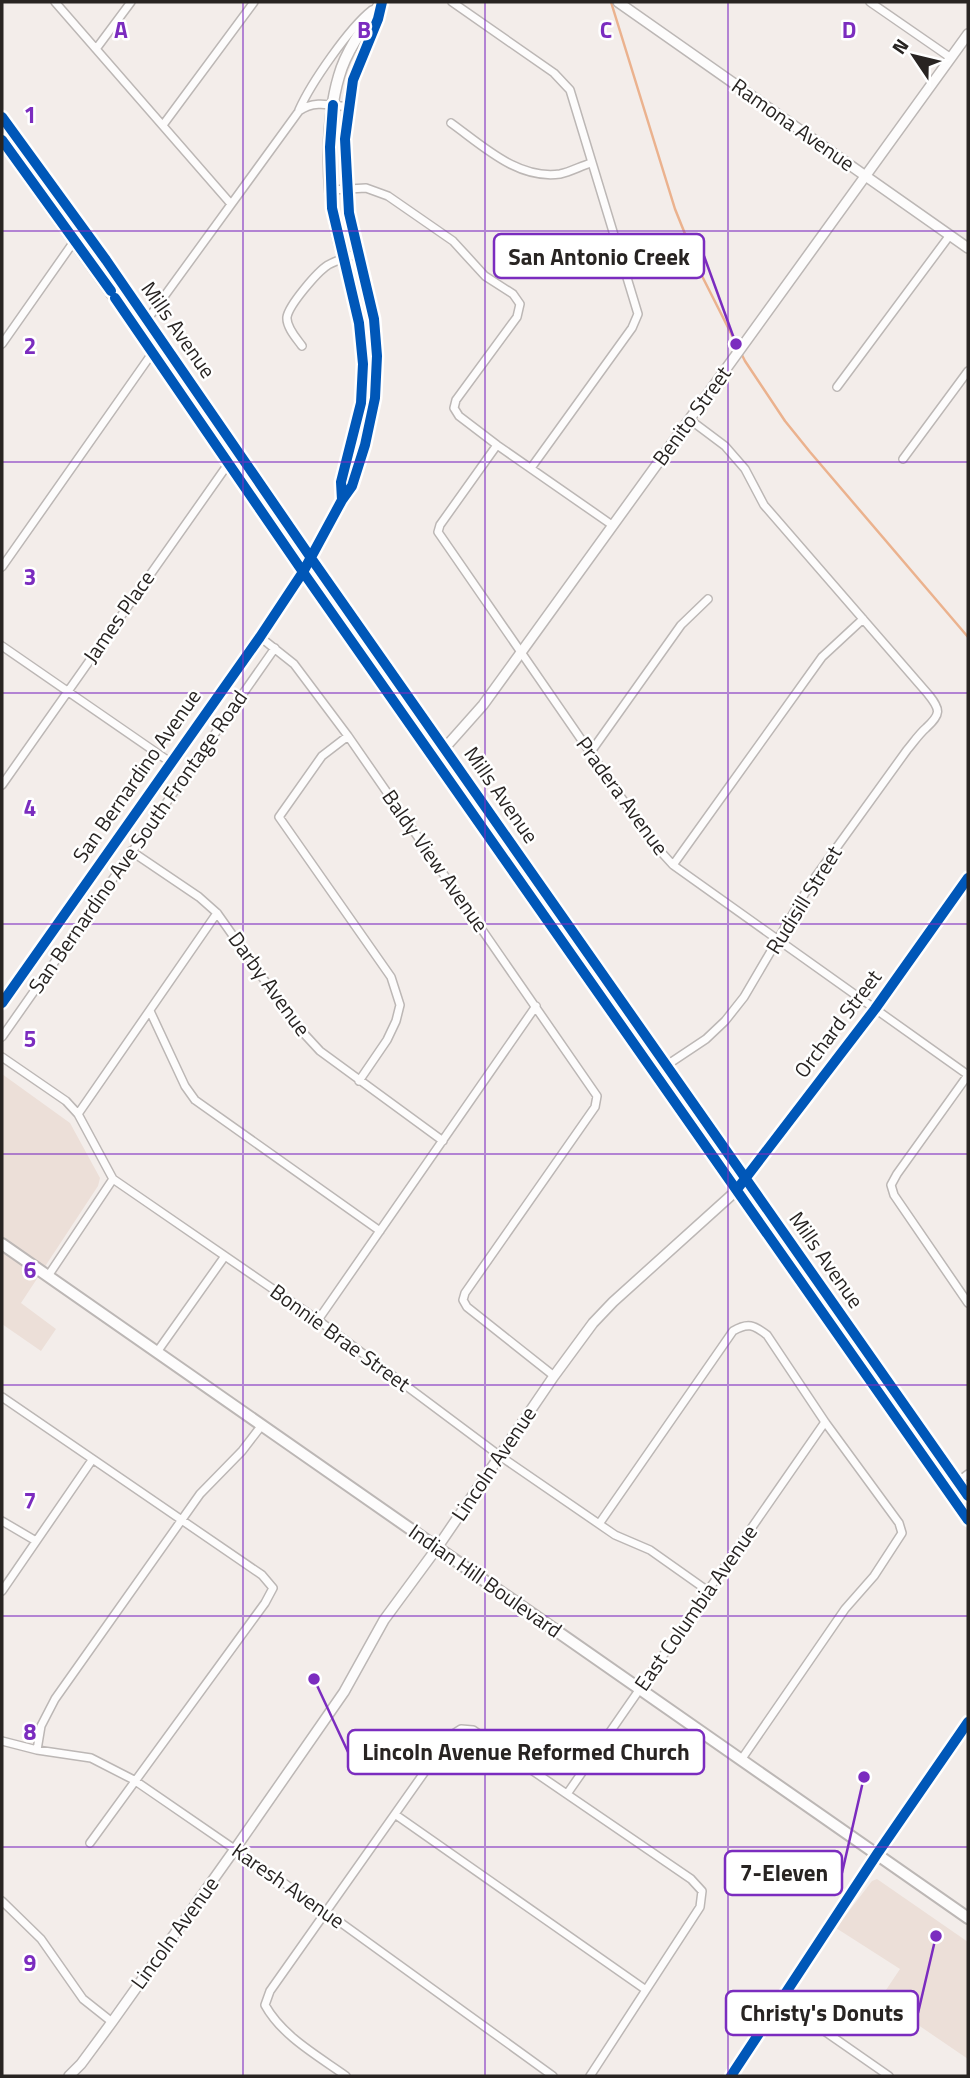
<svg xmlns="http://www.w3.org/2000/svg" width="970" height="2078" viewBox="0 0 970 2078" font-family="'Titillium Web',sans-serif">
  <rect width="100%" height="100%" fill="#f3edea"/>
  <!-- built -->
  <path fill="#ecdfd8" d="M2,1074L70,1123L100,1178L98,1186L21,1303L56,1329L41,1351L2,1324Z
    M877,1879L968,1942V2059L880,1999L900,1969L836,1928L872,1881Z"/>
  <g fill="none" stroke-linecap="round" stroke-linejoin="round">
    <!-- stream -->
    <path stroke="#ebb28e" stroke-width="2.5" d="M611,2L675,209L702,276L745,361L785,421L810,452L968,637"/>
    <defs>
      <path id="minor" d="M55,2L231,204
        M452,2L554,73L570,90L638,314L632,328L531,468
        M870,2L951,58
        M96,49L131,2
        M299,110C311,83 349,28 372,10
        M451,123C483,146 518,180 560,174C570,172 581,166 591,163
        M163,125L254,2
        M331,190L366,188L388,196L453,241L485,276L513,294L520,304L517,317L456,400L454,408L459,416L497,445L612,525
        M139,331L299,111C314,100 330,105 348,107
        M2,344L75,240L85,230
        M302,346C297,339 286,327 287,317C289,305 317,272 328,265C337,260 348,257 358,253
        M837,387L950,235
        M497,445L440,525L438,532L652,842L673,865L968,1075
        M903,459L968,371
        M2,567L153,352L163,343
        M260,637L294,664L348,736L597,1096L595,1107L465,1293L463,1300L467,1307L554,1376
        M2,646L170,762
        M348,736L322,756L279,817L391,977L400,1005L396,1021L387,1040L359,1081
        M590,753L681,625L708,599
        M2,785L238,450
        M131,851L199,897L217,913L296,1025L320,1051L443,1141
        M673,865L822,657L863,619
        M150,1011L185,1086L195,1100L380,1231
        M2,1037L275,648
        M2,1057L66,1101L78,1114L113,1179L318,1320L500,1456L615,1535L650,1550L708,1591
        M655,1073L706,1039L725,1021L744,997L811,883L907,750C913,743 919,734 926,728C941,714 941,710 928,694L764,505L745,469L725,446L689,419
        M968,1075L897,1174L891,1185L894,1195L968,1303
        M78,1114L217,913
        M48,1276L113,1179
        M318,1320L536,1006
        M157,1352L225,1256
        M2,1397L262,1575L273,1588L265,1603L90,1843
        M947,1490L968,1474
        M2,1521L36,1541
        M599,1524L733,1331C748,1322 754,1325 767,1335L825,1422L899,1523L902,1533L874,1576L845,1609L741,1760
        M2,1591L92,1460
        M2,1741L37,1750L91,1758L134,1780L326,1912L553,2076
        M37,1750L41,1726L55,1699L200,1494L242,1451L262,1425
        M567,1794L825,1422
        M396,1815L646,1990
        M2,1901L41,1939L83,1999L112,2022
        M781,2001L889,2076
        M346,2076C318,2056 282,2036 265,2005L270,1991L450,1736L461,1729L473,1730L691,1879L702,1891L700,1907L590,2076"/>
      <path id="tertiary" d="M618,2L968,248
        M435,759L483,705L968,34
        M69,2076L81,2064L112,2022L235,1849L344,1692L384,1620L437,1548L554,1376L593,1323L613,1302L736,1191L875,1009L968,878
        M731,2076L877,1854L968,1722"/>
      <path id="secondary" d="M342,500C340,477 348,459 353,438C359,414 364,389 363,364C362,318 346,273 336,229C326,184 326,120 339,76C346,51 363,28 378,7
        M2,1003L260,637L303,572L342,500L352,486L365,445L375,398L377,356L374,319L349,213L345,139L353,80L378,19L381,3"/>
      <path id="primary" d="M2,117L106,260L311,558L968,1496
        M2,140L139,331L303,572L968,1520
        M2,1244L968,1918"/>
    </defs>
    <!-- minor casing -->
    <use href="#minor" stroke="#bcb7b5" stroke-width="10"/>
    <!-- tertiary casing -->
    <use href="#tertiary" stroke="#bcb7b5" stroke-width="12"/>
    <!-- secondary casing -->
    <use href="#secondary" stroke="#bcb7b5" stroke-width="13"/>
    <!-- primary casing -->
    <use href="#primary" stroke="#bcb7b5" stroke-width="14"/>
    <!-- minor -->
    <use href="#minor" stroke="#fdfcfc" stroke-width="7"/>
    <!-- tertiary -->
    <use href="#tertiary" stroke="#fdfcfc" stroke-width="9"/>
    <!-- secondary -->
    <use href="#secondary" stroke="#fdfcfc" stroke-width="10"/>
    <!-- primary -->
    <use href="#primary" stroke="#fdfcfc" stroke-width="10"/>
    <defs>
      <path id="cycleway" d="M333,105L330,147L332,208L359,323L363,364L361,403L341,482L342,500
        M2,117L106,260L311,558L968,1496
        M2,140L111,291
        M115,298L303,572L968,1520
        M2,1003L260,637L303,572L342,500L352,486L365,445L375,398L377,356L374,319L349,213L345,139L353,80L378,19L382,2
        M738,1188L875,1009L968,878
        M731,2076L877,1854L968,1722"/>
    </defs>
    <!-- cycleway casing -->
    <use href="#cycleway" stroke="#fff" stroke-width="15"/>
    <!-- cycleway -->
    <use href="#cycleway" stroke="#0057b8" stroke-width="10"/>
  </g>
  <!-- grid -->
  <path fill="none" stroke="#7b2cbf" stroke-width="2" stroke-opacity="0.55" d="M243,2V2076M485,2V2076M728,2V2076M2,231H968M2,462H968M2,693H968M2,924H968M2,1154H968M2,1385H968M2,1616H968M2,1847H968"/>
  <g text-anchor="middle" stroke-width="5" stroke-linejoin="round" paint-order="stroke">
    <!-- street labels -->
    <g font-size="21" fill="#282422" stroke="#fff">
      <text transform="translate(793 125) rotate(35)" y="7">Ramona Avenue</text>
      <text transform="translate(178 330) rotate(55)" y="7">Mills Avenue</text>
      <text transform="translate(692 416) rotate(-54)" y="7">Benito Street</text>
      <text transform="translate(119 617) rotate(-55)" y="7">James Place</text>
      <text transform="translate(137 776) rotate(-55)" y="7">San Bernardino Avenue</text>
      <text transform="translate(501 795) rotate(55)" y="7">Mills Avenue</text>
      <text transform="translate(622 796) rotate(54)" y="7">Pradera Avenue</text>
      <text transform="translate(138 842) rotate(-55)" y="7">San Bernardino Ave South Frontage Road</text>
      <text transform="translate(435 861) rotate(55)" y="7">Baldy View Avenue</text>
      <text transform="translate(804 900) rotate(-58)" y="7">Rudisill Street</text>
      <text transform="translate(269 984) rotate(54)" y="7">Darby Avenue</text>
      <text transform="translate(838 1024) rotate(-53)" y="7">Orchard Street</text>
      <text transform="translate(826 1260) rotate(55)" y="7">Mills Avenue</text>
      <text transform="translate(340 1338) rotate(36)" y="7">Bonnie Brae Street</text>
      <text transform="translate(494 1464) rotate(-56)" y="7">Lincoln Avenue</text>
      <text transform="translate(485 1581) rotate(35)" y="7">Indian Hill Boulevard</text>
      <text transform="translate(696 1608) rotate(-55)" y="7">East Columbia Avenue</text>
      <text transform="translate(288 1886) rotate(35)" y="7">Karesh Avenue</text>
      <text transform="translate(175 1933) rotate(-54)" y="7">Lincoln Avenue</text>
    </g>
  </g>
  <g font-size="23" text-anchor="middle" font-weight="bold" fill="#7b2cbf" stroke="#fff" stroke-width="5" stroke-linejoin="round" paint-order="stroke">
    <text x="121" y="38">A</text>
    <text x="364" y="38">B</text>
    <text x="606" y="38">C</text>
    <text x="849" y="38">D</text>
    <text x="30" y="123">1</text>
    <text x="30" y="354">2</text>
    <text x="30" y="585">3</text>
    <text x="30" y="816">4</text>
    <text x="30" y="1047">5</text>
    <text x="30" y="1278">6</text>
    <text x="30" y="1509">7</text>
    <text x="30" y="1740">8</text>
    <text x="30" y="1971">9</text>
  </g>
  <!-- callouts -->
  <path fill="none" stroke="#7b2cbf" stroke-width="2.5" d="M736 344L704 256M314 1679L348 1752M864 1777L842 1873M936 1936L918 2013"/>
  <g fill="#7b2cbf" stroke="#fff" stroke-width="2.5">
    <circle cx="736" cy="344" r="7"/>
    <circle cx="314" cy="1679" r="7"/>
    <circle cx="864" cy="1777" r="7"/>
    <circle cx="936" cy="1936" r="7"/>
  </g>
  <g fill="#fff" stroke="#7b2cbf" stroke-width="2.5">
    <rect x="494" y="234" width="210" height="44" rx="7"/>
    <rect x="348" y="1730" width="356" height="44" rx="7"/>
    <rect x="725" y="1851" width="117" height="44" rx="7"/>
    <rect x="726" y="1991" width="192" height="44" rx="7"/>
  </g>
  <g font-size="23" text-anchor="middle" font-weight="bold" fill="#282422">
    <text x="599" y="265">San Antonio Creek</text>
    <text x="526" y="1760">Lincoln Avenue Reformed Church</text>
    <text x="784" y="1881">7-Eleven</text>
    <text x="822" y="2021">Christy's Donuts</text>
  </g>
  <!-- border -->
  <rect width="970" height="2078" fill="none" stroke="#282422" stroke-width="7"/>
  <!-- north arrow -->
  <g transform="translate(914 56) rotate(305)" stroke="#ffffff" stroke-width="5" paint-order="stroke">
  <path d="M0-5L12 26L0 18L-12 26Z" fill="#282422"/>
  <text y="-10" font-size="19" font-weight="bold" text-anchor="middle" fill="#282422">N</text>
  </g>
</svg>
